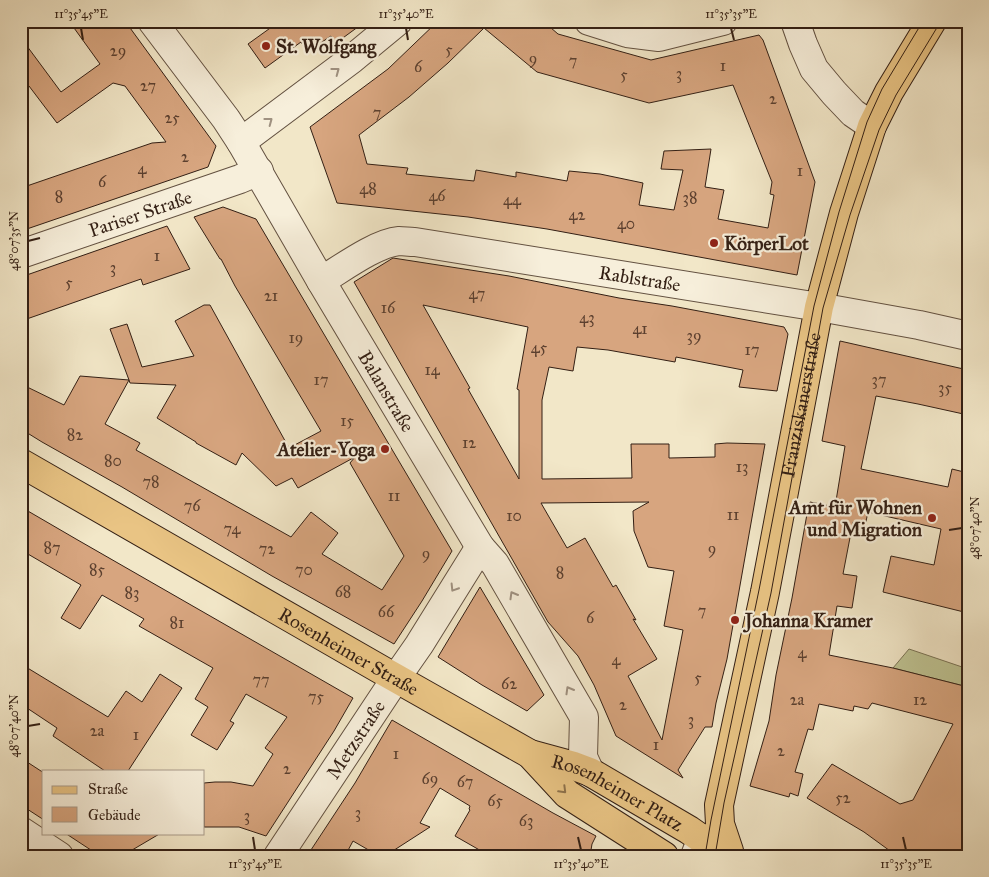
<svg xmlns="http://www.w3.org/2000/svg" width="989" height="877" viewBox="0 0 989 877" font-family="'IM FELL Great Primer',serif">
  <rect width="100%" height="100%" fill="#f2e7c8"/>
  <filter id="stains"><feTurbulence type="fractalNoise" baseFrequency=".004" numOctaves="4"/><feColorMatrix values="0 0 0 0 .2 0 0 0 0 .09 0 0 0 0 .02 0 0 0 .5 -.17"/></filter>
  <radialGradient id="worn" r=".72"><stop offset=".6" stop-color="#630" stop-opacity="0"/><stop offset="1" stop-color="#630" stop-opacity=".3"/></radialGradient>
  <!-- green -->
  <path fill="#bfc493" stroke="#797254" d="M909,649L968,669V687L893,668Z"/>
  <!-- building -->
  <path fill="#d7a57f" stroke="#331f14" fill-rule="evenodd" d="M69,21H125L216,146L208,167L21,231V188L152,143L166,142L125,86L113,83L57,123L29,86L21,91V38L61,92L100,64Z
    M280,21H366L336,43L331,36L307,52L301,42L265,68L248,44Z
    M438,21H543L558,34L651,60L759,35L763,40L815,182L797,275L547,229L468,217L337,203L310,127L388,69ZM484,28L537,72L649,103L733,85L772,182L770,194L774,195L768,228L718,219L724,190L705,187L711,149L664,151L661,169L683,170L674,210L639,205L643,183L600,174L569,171L567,181L516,172V177L476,170L474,181L406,174L408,168L367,164L359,135L409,97L448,63Z
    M223,207L256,219L452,551L422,601L394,644L272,576L122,487L42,442L21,429V384L64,405L80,376L129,380L110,329L127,324L142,367L194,356L175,321L204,305H210L289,448L321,431L235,286L221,259H220L194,217ZM129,380L130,383L176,385L157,418L196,442V443L236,465L242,453L276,486L292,478L298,488L355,457L350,463L404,556L382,590L322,554L338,533L311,512L291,537L136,450L140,443L105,424Z
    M167,226L190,269L143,285L141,279L21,321V277Z
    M393,258L509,276L619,298L672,306L784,327L788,334L777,391L739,387L743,370L676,357L675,362L608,350L577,347L573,371L549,367L542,400V479L632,478L631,444H669V458L715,457V444L727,443L765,444L727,659L716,703L712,727H705L678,770L683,778L616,736L594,685L578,656L548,622L354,282ZM423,305L528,327L517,389L519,390V479L468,389L470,388ZM649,502L633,511L634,531L648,567L674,571L664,626L683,630L662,740L628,676L657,659L633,619L636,620L616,585L613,587L585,538L567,548L541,503Z
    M840,341L968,370V415L918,404L876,396L861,469L948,487L952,469L968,473V613L883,592L891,556L934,565L941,529L868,512L865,526L853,522L843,574L857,576L852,608L837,606L829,655L893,668L968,687V856H897L864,832L807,798L832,764L900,804L913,800L953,724L872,703L868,709L854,706L853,711L819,704L813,730L808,729L795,772L803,774L798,796L790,793L789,797L750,786L769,721L776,675L792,598L807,514L810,502L835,507L845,446L822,441Z
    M21,507L76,539L353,698L334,731L266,836L239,827H204V783L215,782H231L253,786L273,754L265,748L287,717L246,694L230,721L234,723L217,750L191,735L208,707L195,699L213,668L139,626L144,619L102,595L80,629L61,618L81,585L21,550Z
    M480,587L544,695L527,711L482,685L438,657Z
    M21,664L108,717L126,691L142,702L160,674L182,688L128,771H105L53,736L57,728L21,704Z
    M392,720L553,813L596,836L592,844L590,856H490L455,836L470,810L469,809L470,806L440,788L420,823L430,827L385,856H379L353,841L345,856H307L355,783Z
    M21,758L44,773V820L21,805Z
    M65,833H161L122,856H100Z"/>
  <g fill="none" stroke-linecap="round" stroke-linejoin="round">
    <defs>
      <g id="minor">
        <path id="s1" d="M152,21L226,119L241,142L321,281L480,547L495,564L584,717L583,757L590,772"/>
        <path d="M589,21L627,33L659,37L723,21"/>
        <path d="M795,21L803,44L814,69L834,93L853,113L872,126"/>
        <path d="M241,142L352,59L398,21"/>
        <path id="s2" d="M21,254L240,179L259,171"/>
        <path id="s3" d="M321,281C341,269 376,243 399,241C404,241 409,242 415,242L819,307L919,325L968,336"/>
        <path d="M21,831L59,856"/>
        <path id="s4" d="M278,856L396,678L419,645L480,547"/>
        <path d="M695,856L702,838"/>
      </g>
      <g id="major">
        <path id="s5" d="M21,463L385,672L530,754L567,794L664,856"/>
        <path id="s6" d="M530,754L574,766L590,772L689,830L726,856"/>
        <path id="s7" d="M730,856L729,851L720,824L719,805L765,592L819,307L844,213L872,126L889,92L932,21"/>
      </g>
    </defs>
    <!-- minor casing -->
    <use href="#minor" stroke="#635141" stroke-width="30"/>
    <!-- major casing -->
    <use href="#major" stroke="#331f14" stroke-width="30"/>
    <!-- minor -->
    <use href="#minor" stroke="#f7efdb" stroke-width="28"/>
    <!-- major -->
    <use href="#major" stroke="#e9c484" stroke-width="28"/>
    <!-- tram -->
    <path stroke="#331f14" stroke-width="1" d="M705,856L711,820L759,590L814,306L839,212L867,122L882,89L923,21
      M715,856L724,803L771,593L823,308L850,215L879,130L896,95L941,21"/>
  </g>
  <!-- one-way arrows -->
  <defs><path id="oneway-chevron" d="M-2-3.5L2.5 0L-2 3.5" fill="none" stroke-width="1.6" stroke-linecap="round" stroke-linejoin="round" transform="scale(1.25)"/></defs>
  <g stroke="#9f9181">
    <use href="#oneway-chevron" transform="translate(336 71) rotate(-37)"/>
    <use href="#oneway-chevron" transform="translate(269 121) rotate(-37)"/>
    <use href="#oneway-chevron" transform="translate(454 588) rotate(122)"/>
    <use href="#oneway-chevron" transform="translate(513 595) rotate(-120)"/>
    <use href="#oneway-chevron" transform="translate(569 690) rotate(-120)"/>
  </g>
  <use stroke="#8e724c" href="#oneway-chevron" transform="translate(563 790) rotate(45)"/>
  <!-- ticks -->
  <path fill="none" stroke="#331f14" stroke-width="2" d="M81,28L83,40M406,28L408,40M731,28L734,40M28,241L40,238M949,530L962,528M28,726L40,724M253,837L255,850M578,837L581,850M903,837L906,850"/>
  <!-- markers -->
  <g fill="#8f2418" stroke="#f7efdb" stroke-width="2">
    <circle cx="266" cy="46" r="5"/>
    <circle cx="714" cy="243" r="5"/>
    <circle cx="385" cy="449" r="5"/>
    <circle cx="932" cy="518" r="5"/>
    <circle cx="735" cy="620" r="5"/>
  </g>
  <g text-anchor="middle" stroke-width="4.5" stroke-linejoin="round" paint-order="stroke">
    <!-- number labels -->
    <g font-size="16" fill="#5c402f">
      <text x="449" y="55">5</text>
      <text x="118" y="56">29</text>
      <text x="533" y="64">9</text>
      <text x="573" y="66">7</text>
      <text x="723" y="71">1</text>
      <text x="418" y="72">6</text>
      <text x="679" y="79">3</text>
      <text x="624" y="80">5</text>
      <text x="148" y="91">27</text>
      <text x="773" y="104">2</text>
      <text x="377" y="118">7</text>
      <text x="172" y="123">25</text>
      <text x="185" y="162">2</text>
      <text x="142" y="174">4</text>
      <text x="800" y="176">1</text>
      <text x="102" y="187">6</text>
      <text x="368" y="194">48</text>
      <text x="437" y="201">46</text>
      <text x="59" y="202">8</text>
      <text x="690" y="203">38</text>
      <text x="512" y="205">44</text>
      <text x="577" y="220">42</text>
      <text x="626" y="229">40</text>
      <text x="157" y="261">1</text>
      <text x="113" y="273">3</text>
      <text x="69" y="288">5</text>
      <text x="477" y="299">47</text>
      <text x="271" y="301">21</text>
      <text x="388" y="313">16</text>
      <text x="587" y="323">43</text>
      <text x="640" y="334">41</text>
      <text x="694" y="341">39</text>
      <text x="296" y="343">19</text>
      <text x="539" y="353">45</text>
      <text x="752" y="355">17</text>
      <text x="432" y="375">14</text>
      <text x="321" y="385">17</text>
      <text x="879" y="385">37</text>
      <text x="945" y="393">35</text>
      <text x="347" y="426">15</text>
      <text x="75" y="440">82</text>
      <text x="469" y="448">12</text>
      <text x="113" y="466">80</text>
      <text x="742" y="472">13</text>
      <text x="151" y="487">78</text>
      <text x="394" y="501">11</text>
      <text x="192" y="511">76</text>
      <text x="733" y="520">11</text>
      <text x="514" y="521">10</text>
      <text x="232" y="534">74</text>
      <text x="52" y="553">87</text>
      <text x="267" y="554">72</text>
      <text x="712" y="554">9</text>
      <text x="426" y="559">9</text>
      <text x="97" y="575">85</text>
      <text x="304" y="575">70</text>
      <text x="560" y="578">8</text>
      <text x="343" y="597">68</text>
      <text x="132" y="598">83</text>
      <text x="702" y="616">7</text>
      <text x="386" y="617">66</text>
      <text x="590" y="623">6</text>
      <text x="177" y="628">81</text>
      <text x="802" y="658">4</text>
      <text x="616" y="665">4</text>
      <text x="698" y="683">5</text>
      <text x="261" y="685">77</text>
      <text x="509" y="689">62</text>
      <text x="316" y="702">75</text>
      <text x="797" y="705">2a</text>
      <text x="920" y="705">12</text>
      <text x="623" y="710">2</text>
      <text x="691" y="725">3</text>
      <text x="97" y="736">2a</text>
      <text x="136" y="740">1</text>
      <text x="656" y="750">1</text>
      <text x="781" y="756">2</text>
      <text x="396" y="759">1</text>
      <text x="287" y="774">2</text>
      <text x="430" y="784">69</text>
      <text x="465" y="787">67</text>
      <text x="843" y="803">52</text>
      <text x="495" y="806">65</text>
      <text x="358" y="818">3</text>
      <text x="247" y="821">3</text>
      <text x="526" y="826">63</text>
    </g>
    <!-- poi labels -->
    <g font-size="19" font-weight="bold" fill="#331f14" stroke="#f7efdb" text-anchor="start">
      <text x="276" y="53">St. Wolfgang</text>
      <text x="724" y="250">KörperLot</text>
      <text x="375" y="456" text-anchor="end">Atelier-Yoga</text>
      <text x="922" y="514" text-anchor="end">Amt für Wohnen<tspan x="922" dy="22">und Migration</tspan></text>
      <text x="745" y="627">Johanna Kramer</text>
    </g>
    <!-- street labels -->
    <g font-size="19" fill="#331f14" stroke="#f7efdb">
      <text dy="7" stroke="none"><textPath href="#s2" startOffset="126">Pariser Straße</textPath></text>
      <text dy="7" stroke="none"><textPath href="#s3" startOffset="332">Rablstraße</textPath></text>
      <text dy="7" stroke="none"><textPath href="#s1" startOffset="439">Balanstraße</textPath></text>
      <text dy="7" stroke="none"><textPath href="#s7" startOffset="461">Franziskanerstraße</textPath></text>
      <text dy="7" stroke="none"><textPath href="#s5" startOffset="378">Rosenheimer Straße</textPath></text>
      <text dy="7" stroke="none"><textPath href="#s4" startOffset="140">Metzstraße</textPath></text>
      <text dy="7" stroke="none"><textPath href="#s6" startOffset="96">Rosenheimer Platz</textPath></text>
    </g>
  </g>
  <!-- margin -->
  <rect width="989" height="877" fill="none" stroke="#f2e7c8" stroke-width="55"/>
  <!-- legend -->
  <rect x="42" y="770" width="162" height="65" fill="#f7efdb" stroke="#a99c8b"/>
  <rect x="52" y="786" width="25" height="8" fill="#e9c484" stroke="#a99c8b"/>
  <text x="88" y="794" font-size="15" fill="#331f14">Straße</text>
  <rect x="52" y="807" width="25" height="15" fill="#d7a57f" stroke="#a99c8b"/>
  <text x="88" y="820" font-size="15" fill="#331f14">Gebäude</text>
  <rect x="28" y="28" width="934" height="822" fill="none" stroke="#331f14" stroke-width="2"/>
  <g font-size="12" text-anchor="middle" fill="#331f14">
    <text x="81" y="18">11°35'45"E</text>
    <text x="406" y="18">11°35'40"E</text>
    <text x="731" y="18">11°35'35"E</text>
    <text transform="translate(14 241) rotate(-90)" y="4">48°07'35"N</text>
    <text transform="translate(975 528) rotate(-90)" y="4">48°07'40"N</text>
    <text transform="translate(14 726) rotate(-90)" y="4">48°07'40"N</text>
    <text x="255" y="868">11°35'45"E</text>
    <text x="581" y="868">11°35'40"E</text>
    <text x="906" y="868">11°35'35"E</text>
  </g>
  <rect width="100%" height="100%" filter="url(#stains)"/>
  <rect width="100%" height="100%" fill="url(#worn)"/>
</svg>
